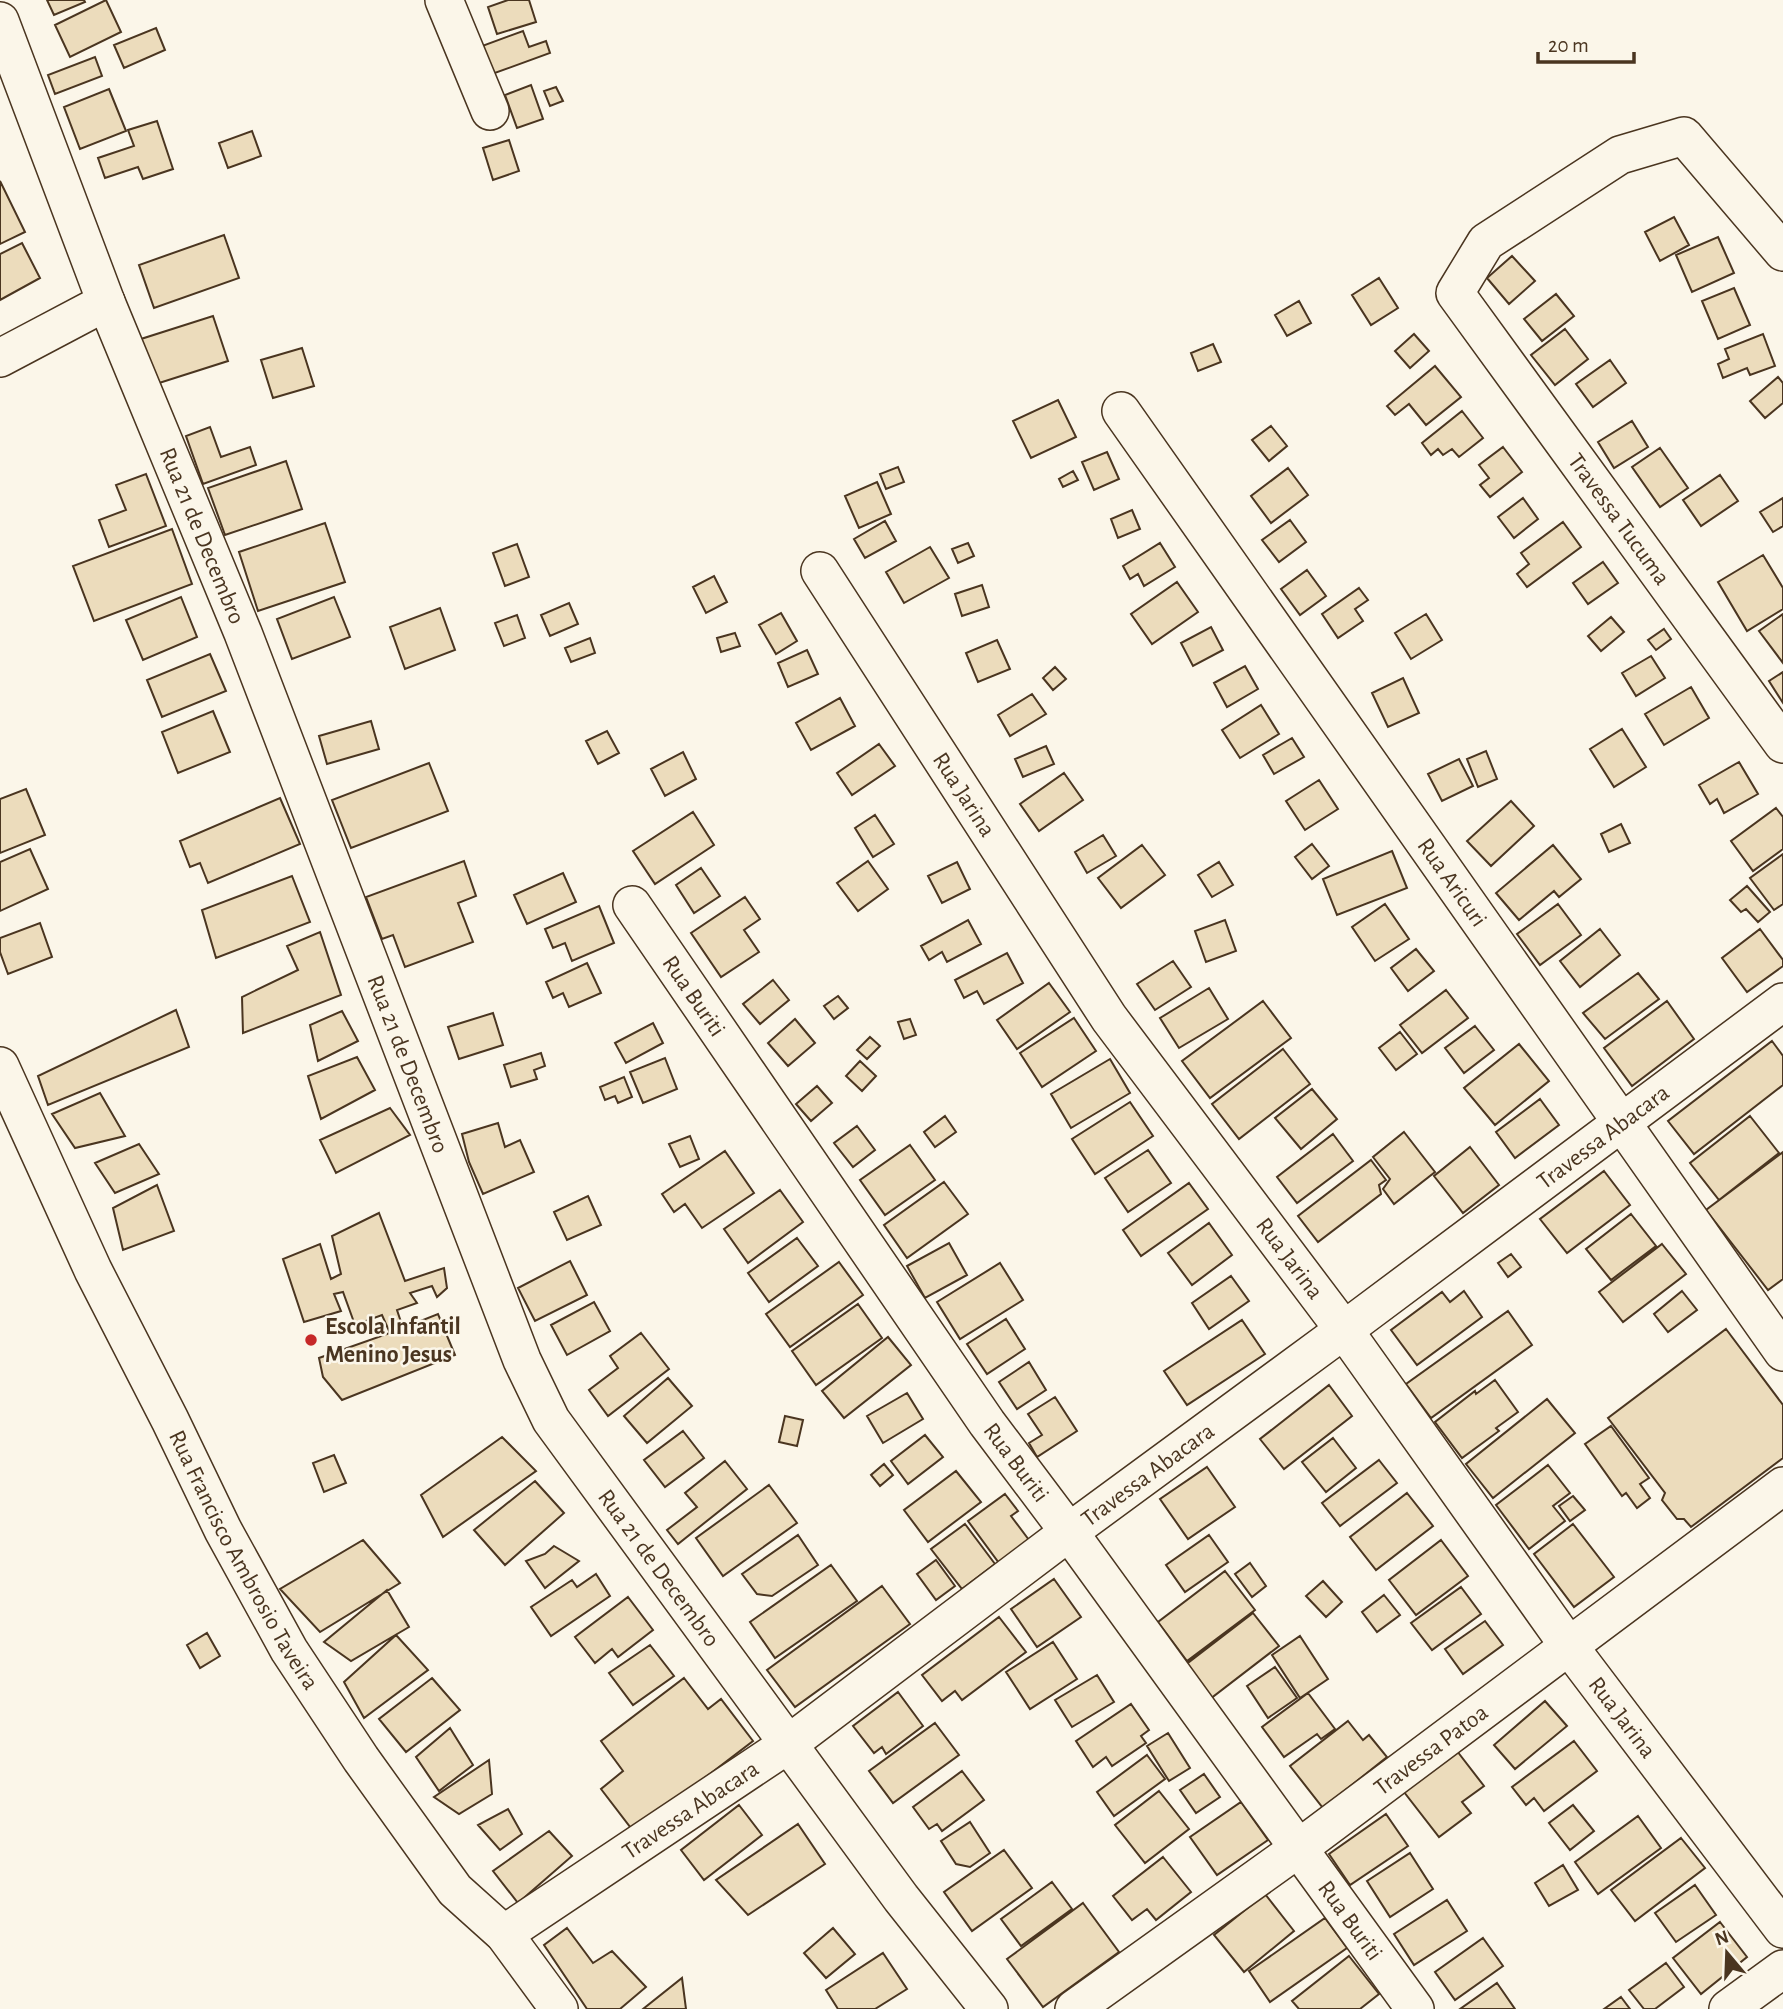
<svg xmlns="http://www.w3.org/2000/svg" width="1783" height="2009" viewBox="0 0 1783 2009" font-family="'Alegreya Sans',sans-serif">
  <rect width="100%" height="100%" fill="#fbf6e9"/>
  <!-- building -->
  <path fill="#ecdcbc" stroke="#4a3520" stroke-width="2" d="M47,0H84L85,2L54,15Z
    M106,0L121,32L70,57L55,25Z
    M508,0H529L536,22L497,34L488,7Z
    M156,28L165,50L124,68L114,45Z
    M523,31L529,47L546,41L550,53L492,74L482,46Z
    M95,57L102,76L55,94L48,75Z
    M531,85L543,119L517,128L505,95Z
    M556,87L563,101L550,106L544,91Z
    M109,89L126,131L80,149L64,107Z
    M157,121L173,169L143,179L138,167L105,178L98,158L134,146L128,130Z
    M252,131L261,156L228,168L219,143Z
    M509,140L519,171L493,180L483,148Z
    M0,181L25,232L0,244Z
    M1674,217L1689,245L1660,261L1645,232Z
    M224,235L239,278L154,308L139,265Z
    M1718,237L1734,273L1692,292L1676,255Z
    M22,243L40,278L0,300V254Z
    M1512,256L1535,281L1509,304L1487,278Z
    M1379,278L1398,308L1371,325L1352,295Z
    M1734,288L1750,325L1718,339L1702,301Z
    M1556,294L1574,316L1542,341L1524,319Z
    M1299,301L1311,323L1287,336L1275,315Z
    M213,316L228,361L156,384L141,339Z
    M1565,329L1588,359L1555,385L1531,355Z
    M1414,334L1429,351L1410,368L1395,351Z
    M1763,334L1775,366L1750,375L1747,368L1723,378L1718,364L1729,359L1725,349Z
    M1213,344L1221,362L1198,371L1191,353Z
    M302,348L314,386L273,398L261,360Z
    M1610,360L1626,383L1593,407L1576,384Z
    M1435,366L1461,397L1426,425L1409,404L1395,415L1387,406Z
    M1778,377L1783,383V403L1765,418L1750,401Z
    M1058,400L1076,437L1031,458L1013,421Z
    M1462,411L1483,438L1459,457L1452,449L1443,455L1438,449L1431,455L1422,443Z
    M1632,421L1648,447L1614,468L1598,442Z
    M1271,426L1287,446L1269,461L1252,440Z
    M210,427L221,457L250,447L256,465L203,484L186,436Z
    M1503,447L1522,472L1490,497L1480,485L1489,478L1479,465Z
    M1660,448L1688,488L1660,507L1632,467Z
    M1107,452L1119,479L1094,490L1082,462Z
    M286,461L302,509L225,535L208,488Z
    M898,467L904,482L886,489L880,474Z
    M1288,468L1308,495L1271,523L1251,496Z
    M1073,471L1078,480L1063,487L1059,479Z
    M146,474L166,526L109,547L99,520L126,510L116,485Z
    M1720,475L1738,501L1701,526L1683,500Z
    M877,482L891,514L859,528L845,496Z
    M1523,498L1538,519L1514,538L1498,517Z
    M1783,498V526L1773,532L1760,512Z
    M1132,510L1140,529L1118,538L1111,519Z
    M1290,520L1306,542L1279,562L1262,540Z
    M885,521L896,541L865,558L854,539Z
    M1563,522L1581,547L1527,587L1517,574L1529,564L1521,553Z
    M325,523L345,582L258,611L239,552Z
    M172,529L192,584L94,621L73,566Z
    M968,543L974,556L958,563L952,549Z
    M1160,543L1175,567L1144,586L1138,574L1130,579L1123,566Z
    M517,544L529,577L505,586L493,553Z
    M930,547L949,578L904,603L886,572Z
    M1763,555L1783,588V609L1747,631L1718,582Z
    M1603,562L1618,583L1588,604L1573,583Z
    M1307,570L1326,596L1300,615L1281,589Z
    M714,576L727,602L706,613L693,587Z
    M1177,582L1198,612L1152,644L1131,614Z
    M982,585L989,607L962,616L955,594Z
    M1359,588L1368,600L1355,609L1363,621L1338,638L1322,614Z
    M181,597L197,637L143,660L126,620Z
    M334,597L350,637L292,659L277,619Z
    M569,603L578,624L550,636L541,615Z
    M440,608L455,650L405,669L390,627Z
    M781,613L797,641L776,654L759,625Z
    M1426,614L1442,640L1411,659L1395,633Z
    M1783,614V663L1759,631Z
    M517,615L525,638L504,646L495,623Z
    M1611,617L1624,632L1601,651L1588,636Z
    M1211,627L1223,650L1193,666L1181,643Z
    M1664,629L1671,639L1656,650L1648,640Z
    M735,633L740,646L721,652L717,638Z
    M590,638L595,653L571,662L565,648Z
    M997,640L1010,669L978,682L966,653Z
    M807,650L818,674L788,687L778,663Z
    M210,654L226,691L162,717L147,680Z
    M1651,656L1665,678L1636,696L1622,673Z
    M1245,666L1258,689L1227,707L1214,683Z
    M1055,667L1066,679L1053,690L1043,678Z
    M1783,672V703L1769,681Z
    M1403,678L1419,713L1388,727L1372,693Z
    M1691,687L1709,718L1664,745L1645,714Z
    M1032,694L1046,714L1010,736L998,715Z
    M840,698L855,726L811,750L796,723Z
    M1261,705L1279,734L1240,758L1222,730Z
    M213,711L230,752L178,773L162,732Z
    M371,721L379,749L327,764L319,736Z
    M1622,729L1646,767L1614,787L1590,749Z
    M607,731L619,753L598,764L586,741Z
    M1292,738L1304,757L1274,774L1263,755Z
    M879,744L895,766L852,795L837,773Z
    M1046,746L1054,764L1023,777L1015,759Z
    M1486,751L1497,779L1478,787L1467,759Z
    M683,752L696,779L665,796L651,769Z
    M1459,759L1473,786L1442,801L1428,774Z
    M1739,762L1758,794L1724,813L1717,799L1710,804L1699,785Z
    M429,763L448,811L351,848L332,800Z
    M1064,773L1083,800L1039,831L1020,804Z
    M1319,780L1338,809L1305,830L1286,801Z
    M26,789L45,835L0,853V799Z
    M280,798L300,844L208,883L200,863L190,867L180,841Z
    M1511,801L1534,826L1491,866L1467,841Z
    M1776,808L1783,817V849L1753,871L1731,841Z
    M693,812L714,845L655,884L633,851Z
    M875,815L894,844L873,857L855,828Z
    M1621,824L1630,843L1609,852L1601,834Z
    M1103,835L1116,856L1087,873L1075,852Z
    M1312,844L1329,866L1312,879L1295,857Z
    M1142,845L1165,875L1121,908L1098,878Z
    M1553,845L1581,879L1559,897L1554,891L1519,920L1496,893Z
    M30,849L48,889L0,911V862Z
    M1392,851L1407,888L1337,915L1323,879Z
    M1783,854V904L1774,910L1750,878Z
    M464,861L476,896L458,903L473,942L405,967L393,935L382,939L366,897Z
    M868,861L888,889L858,911L837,883Z
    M957,862L970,889L942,903L928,876Z
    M1219,862L1233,885L1212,897L1198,875Z
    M701,868L720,896L694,913L676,885Z
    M563,873L576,902L527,924L514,895Z
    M292,876L310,922L216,958L202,910Z
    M1747,886L1770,912L1758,922L1746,909L1741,912L1730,900Z
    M745,897L760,919L744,930L759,952L721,977L691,933Z
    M1385,904L1409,939L1375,961L1352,927Z
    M1558,904L1581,935L1540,965L1517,934Z
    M599,906L614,943L572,961L565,943L553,948L545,929Z
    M968,920L981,944L947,962L942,952L929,960L921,946Z
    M1225,920L1236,951L1206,962L1195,931Z
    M40,923L52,957L8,974L0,952V938Z
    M1600,929L1620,955L1580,987L1560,961Z
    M1760,929L1783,960V966L1747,992L1722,958Z
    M320,932L341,995L243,1033L242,997L298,970L287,946Z
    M1416,949L1434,971L1408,991L1391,968Z
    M1007,953L1023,983L984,1004L977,991L964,998L955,980Z
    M1173,961L1191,987L1155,1010L1137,984Z
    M587,963L601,993L569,1007L563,993L553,998L546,982Z
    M1638,973L1659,999L1605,1039L1583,1013Z
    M773,980L789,1000L760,1024L743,1004Z
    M1049,983L1070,1012L1017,1049L997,1020Z
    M1209,988L1228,1019L1179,1048L1160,1018Z
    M1446,990L1468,1018L1422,1053L1400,1025Z
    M838,996L848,1008L834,1019L824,1006Z
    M1263,1001L1291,1038L1210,1098L1182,1061Z
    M1667,1001L1694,1039L1632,1086L1604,1048Z
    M176,1010L189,1047L48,1105L38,1076Z
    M342,1011L358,1041L318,1061L310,1025Z
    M493,1013L503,1045L459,1059L448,1027Z
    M1074,1018L1096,1051L1042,1087L1020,1053Z
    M795,1019L815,1043L788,1066L768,1043Z
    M910,1019L916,1035L904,1039L898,1022Z
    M653,1023L663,1043L626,1063L615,1043Z
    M1475,1026L1494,1050L1464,1073L1445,1048Z
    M1400,1032L1417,1054L1396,1070L1379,1048Z
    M870,1037L880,1046L867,1059L857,1050Z
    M1772,1041L1783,1056V1085L1694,1154L1668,1121Z
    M1519,1044L1549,1081L1495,1125L1464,1088Z
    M1283,1049L1310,1084L1239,1139L1212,1104Z
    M541,1053L545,1066L534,1070L537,1079L511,1087L504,1065Z
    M357,1057L375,1090L321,1119L308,1076Z
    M665,1058L677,1089L643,1103L630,1072Z
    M1110,1059L1130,1093L1071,1128L1051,1094Z
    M860,1061L876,1076L862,1091L846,1076Z
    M624,1077L632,1097L618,1103L615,1096L605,1100L600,1087Z
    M817,1086L832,1103L811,1121L796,1104Z
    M1312,1089L1337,1119L1301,1149L1275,1118Z
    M100,1093L125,1136L75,1148L52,1114Z
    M1540,1099L1559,1125L1515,1158L1496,1132Z
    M1130,1102L1153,1136L1095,1174L1072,1139Z
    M390,1108L410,1135L336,1173L320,1140Z
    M945,1116L956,1132L935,1147L924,1132Z
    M1750,1116L1779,1153L1719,1200L1690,1163Z
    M498,1123L505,1147L520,1140L534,1172L483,1194L469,1162L462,1134Z
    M857,1126L875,1150L853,1167L834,1143Z
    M1404,1132L1435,1172L1394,1204L1383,1189L1390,1179L1373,1157Z
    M1333,1134L1353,1161L1297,1203L1277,1177Z
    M690,1136L699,1159L680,1167L669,1144Z
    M139,1144L159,1174L115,1193L95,1163Z
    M910,1145L935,1180L885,1215L860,1180Z
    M1470,1147L1499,1185L1463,1213L1434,1176Z
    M1148,1150L1171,1183L1128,1212L1105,1178Z
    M725,1151L754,1193L702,1228L685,1204L674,1212L662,1194Z
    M1783,1152V1279L1768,1290L1706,1210Z
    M1371,1160L1386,1180L1379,1185L1381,1194L1318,1242L1298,1216Z
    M1604,1171L1630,1205L1567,1253L1540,1219Z
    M944,1182L968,1214L907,1258L884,1225Z
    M1189,1183L1208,1209L1141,1256L1123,1230Z
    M157,1185L174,1231L123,1250L113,1208Z
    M780,1190L803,1222L748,1263L724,1229Z
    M588,1196L601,1225L567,1240L554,1212Z
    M379,1213L405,1281L444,1268L447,1288L437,1297L432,1286L410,1293L417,1303L397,1310L403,1328L438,1314L455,1355L342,1400L323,1377L319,1358L390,1333L382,1315L355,1325L343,1292L334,1294L341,1311L304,1322L283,1259L320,1244L331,1279L341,1274L332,1236Z
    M1631,1214L1656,1246L1611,1280L1586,1249Z
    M1209,1223L1232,1255L1192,1285L1168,1253Z
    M797,1238L818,1266L769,1302L748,1273Z
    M949,1243L967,1275L925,1298L907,1266Z
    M1662,1244L1686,1274L1623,1322L1599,1292Z
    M1511,1254L1521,1267L1508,1277L1498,1263Z
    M570,1261L587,1295L535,1321L518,1288Z
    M839,1262L863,1295L790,1347L766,1314Z
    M1000,1263L1023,1300L960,1339L937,1302Z
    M1231,1276L1249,1301L1209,1329L1192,1303Z
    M1464,1291L1482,1317L1417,1365L1391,1330L1442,1292L1450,1302Z
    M1682,1291L1697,1310L1668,1332L1654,1314Z
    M594,1302L610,1331L567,1355L551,1325Z
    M858,1304L882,1338L816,1385L792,1351Z
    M1508,1311L1532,1345L1431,1418L1406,1384Z
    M1006,1319L1025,1349L987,1374L967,1344Z
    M1242,1320L1265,1354L1187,1405L1164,1371Z
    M1726,1329L1783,1405V1458L1691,1527L1684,1519H1677L1662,1500L1665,1493L1608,1418Z
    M641,1333L669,1369L608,1416L589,1390L618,1368L610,1356Z
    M888,1337L911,1365L844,1418L822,1391Z
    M1029,1362L1046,1390L1017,1409L999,1382Z
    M668,1378L692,1406L647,1443L624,1416Z
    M1495,1380L1518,1412L1496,1428L1499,1431L1462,1458L1435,1422L1475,1391L1476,1394Z
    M1329,1385L1352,1416L1284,1469L1260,1439Z
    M907,1393L923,1419L883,1443L867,1416Z
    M1055,1397L1077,1431L1037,1457L1029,1443L1042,1435L1028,1414Z
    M1547,1399L1575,1433L1493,1498L1466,1464Z
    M785,1416L803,1420L797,1446L779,1442Z
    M1611,1426L1649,1478L1640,1484L1650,1498L1637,1508L1626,1493L1622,1496L1585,1444Z
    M683,1431L704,1458L665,1487L644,1460Z
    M925,1435L943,1457L908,1484L891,1461Z
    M502,1437L536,1471L443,1537L421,1495Z
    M1333,1438L1356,1468L1326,1492L1302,1462Z
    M334,1455L346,1483L324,1492L313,1463Z
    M1379,1460L1397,1483L1340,1526L1322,1503Z
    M725,1461L747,1489L678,1544L667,1530L697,1507L685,1493Z
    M884,1464L893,1475L880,1486L871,1475Z
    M1548,1465L1570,1493L1553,1506L1565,1521L1529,1549L1496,1505Z
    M1207,1467L1235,1507L1188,1539L1160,1499Z
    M956,1471L981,1502L928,1542L904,1510Z
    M535,1481L564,1513L505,1565L474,1530Z
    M769,1485L797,1523L723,1576L696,1538Z
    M1407,1493L1433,1526L1376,1570L1350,1537Z
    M1005,1494L1018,1511L1011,1516L1029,1540L999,1563L968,1521Z
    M1573,1496L1585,1510L1570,1521L1559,1506Z
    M965,1524L995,1564L962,1589L931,1549Z
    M1573,1524L1614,1577L1574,1607L1534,1554Z
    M798,1535L818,1565L772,1596L757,1594L742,1574Z
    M1209,1535L1228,1562L1185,1592L1166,1565Z
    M363,1540L400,1583L320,1632L280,1589Z
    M1441,1540L1468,1576L1416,1615L1389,1580Z
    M554,1546L579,1561L545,1588L526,1561L545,1554Z
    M936,1560L955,1586L936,1600L917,1574Z
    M1250,1563L1266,1586L1252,1597L1235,1574Z
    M831,1565L857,1601L775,1658L750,1622Z
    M1225,1571L1255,1610L1187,1661L1158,1622Z
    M596,1574L610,1596L551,1636L531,1607L572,1580L577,1587Z
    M1054,1579L1081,1617L1037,1647L1011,1609Z
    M1323,1581L1342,1602L1326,1617L1306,1596Z
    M882,1586L910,1624L795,1707L767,1670Z
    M1461,1587L1481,1614L1432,1650L1411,1623Z
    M387,1590L409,1627L351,1661L324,1642Z
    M1384,1595L1400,1615L1377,1632L1362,1612Z
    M628,1597L653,1630L618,1657L612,1649L595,1663L575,1637Z
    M1253,1613L1279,1646L1210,1699L1184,1666Z
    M999,1617L1026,1652L962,1700L955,1691L942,1701L922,1675Z
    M1485,1621L1503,1645L1463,1674L1445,1649Z
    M207,1633L220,1656L200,1668L187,1645Z
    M396,1635L428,1670L364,1718L344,1682Z
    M1300,1636L1328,1679L1300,1698L1272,1655Z
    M1053,1642L1077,1679L1030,1709L1006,1672Z
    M650,1645L674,1676L633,1705L609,1673Z
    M1275,1667L1297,1698L1268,1718L1247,1686Z
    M1097,1675L1114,1702L1072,1727L1055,1700Z
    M432,1678L460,1710L406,1752L379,1719Z
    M684,1678L708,1709L721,1699L753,1741L634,1832L601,1789L623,1771L601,1741Z
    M898,1692L923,1726L886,1754L882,1747L874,1753L853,1726Z
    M1308,1693L1335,1729L1321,1739L1317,1734L1284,1757L1262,1727Z
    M1545,1701L1567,1726L1515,1769L1494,1745Z
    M1131,1704L1149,1730L1141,1736L1146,1743L1112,1766L1106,1757L1093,1767L1076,1741Z
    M1348,1721L1363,1740L1369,1735L1387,1757L1323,1808L1290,1766Z
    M935,1723L959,1755L893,1803L869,1771Z
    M450,1728L473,1765L439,1791L416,1757Z
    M1168,1733L1190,1768L1169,1781L1147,1746Z
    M1574,1741L1597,1771L1544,1811L1534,1798L1526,1805L1512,1787Z
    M1457,1751L1484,1786L1462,1802L1471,1813L1439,1837L1404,1792Z
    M1147,1755L1165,1779L1114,1816L1097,1792Z
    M489,1760L492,1794L459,1814L434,1797Z
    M962,1771L984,1800L942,1831L937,1824L929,1829L913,1807Z
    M1204,1774L1220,1797L1196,1813L1180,1790Z
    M1159,1791L1189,1829L1145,1863L1115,1825Z
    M1241,1802L1268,1840L1217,1875L1190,1837Z
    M739,1805L762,1835L704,1880L681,1850Z
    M1573,1805L1594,1831L1570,1850L1549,1823Z
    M508,1809L522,1834L500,1850L478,1825Z
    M1386,1814L1408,1846L1350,1885L1329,1854Z
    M1638,1816L1661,1848L1598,1894L1575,1862Z
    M970,1822L990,1853L970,1867L956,1864L941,1841Z
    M798,1824L825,1864L748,1915L716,1880Z
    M549,1831L572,1856L518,1903L493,1871Z
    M1681,1838L1705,1868L1635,1921L1611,1890Z
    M1004,1850L1032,1888L972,1931L944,1892Z
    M1410,1853L1433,1889L1390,1917L1367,1881Z
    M1163,1857L1191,1892L1156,1920L1147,1909L1132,1920L1113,1896Z
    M1563,1865L1578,1890L1549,1906L1535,1883Z
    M1052,1882L1072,1909L1021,1946L1001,1919Z
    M1695,1885L1716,1915L1676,1942L1655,1913Z
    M1265,1894L1294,1931L1244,1972L1214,1935Z
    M1447,1900L1467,1931L1414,1965L1394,1934Z
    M1083,1903L1119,1952L1043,2007L1007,1959Z
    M1325,1918L1347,1948L1270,2002L1249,1971Z
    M1720,1922L1747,1957L1701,1994L1673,1958Z
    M567,1928L593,1963L612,1951L646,1987L620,2009H587L544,1945Z
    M833,1928L855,1954L826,1978L804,1953Z
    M1483,1938L1503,1966L1455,2000L1435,1972Z
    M883,1953L907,1989L875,2009H838L826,1990Z
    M1349,1956L1379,1994L1360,2009H1299L1292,2001Z
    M1666,1963L1684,1987L1655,2009H1644L1629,1990Z
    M682,1978L686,2009H643Z
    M1497,1983L1515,2009H1460Z
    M1621,1997L1630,2009H1604Z"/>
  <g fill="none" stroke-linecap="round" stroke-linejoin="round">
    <defs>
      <g id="minor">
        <path d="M444,0L490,111"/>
        <path id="s1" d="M0,21L106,302L243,633L522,1360L551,1420L901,1898L989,2009"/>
        <path id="s2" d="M1783,252L1684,136L1620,155L1486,242L1455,293L1783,744"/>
        <path d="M0,358L106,302"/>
        <path id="s3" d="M1121,411L1783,1352"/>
        <path id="s4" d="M820,571L1109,1018L1344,1330L1568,1645L1783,1929"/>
        <path id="s5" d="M632,905L987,1423L1069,1532L1415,2009"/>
        <path id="s6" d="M0,1066L93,1270L170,1420L223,1530L289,1650L361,1759L455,1890L504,1934L559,2009"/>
        <path id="s7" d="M504,1934L787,1745L1069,1532L1344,1330L1783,1002"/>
        <path id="s8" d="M1074,2009L1299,1848L1783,1486"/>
        <path d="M1728,2009L1783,1969"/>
      </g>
    </defs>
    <!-- minor casing -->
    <use href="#minor" stroke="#4a3520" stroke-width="40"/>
    <!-- minor -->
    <use href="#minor" stroke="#fbf6e9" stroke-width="37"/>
  </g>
  <!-- markers -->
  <circle fill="#c62828" stroke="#fbf6e9" stroke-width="2.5" cx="311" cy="1340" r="7"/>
  <g text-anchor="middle" stroke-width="5" stroke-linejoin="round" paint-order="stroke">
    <!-- street labels -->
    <g font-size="24" fill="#4a3520" stroke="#fbf6e9">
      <text dy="8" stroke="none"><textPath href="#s2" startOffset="718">Travessa Tucuma</textPath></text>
      <text dy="8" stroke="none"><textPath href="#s1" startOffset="553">Rua 21 de Decembro</textPath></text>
      <text dy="8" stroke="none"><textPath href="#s4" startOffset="266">Rua Jarina</textPath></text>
      <text dy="8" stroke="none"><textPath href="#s3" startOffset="576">Rua Aricuri</textPath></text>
      <text dy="8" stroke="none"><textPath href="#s5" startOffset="110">Rua Buriti</textPath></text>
      <text dy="8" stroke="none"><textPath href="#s1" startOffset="1120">Rua 21 de Decembro</textPath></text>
      <text dy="8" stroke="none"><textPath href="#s7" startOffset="1358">Travessa Abacara</textPath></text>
      <text dy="8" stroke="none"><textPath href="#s4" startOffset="833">Rua Jarina</textPath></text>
      <text dy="8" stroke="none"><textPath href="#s5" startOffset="677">Rua Buriti</textPath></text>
      <text dy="8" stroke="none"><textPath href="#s7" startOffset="791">Travessa Abacara</textPath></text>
      <text dy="8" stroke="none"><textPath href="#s6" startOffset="551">Rua Francisco Ambrosio Taveira</textPath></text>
      <text dy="8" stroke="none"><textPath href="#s1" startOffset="1687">Rua 21 de Decembro</textPath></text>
      <text dy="8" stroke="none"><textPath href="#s4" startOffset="1400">Rua Jarina</textPath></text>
      <text dy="8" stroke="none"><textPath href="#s8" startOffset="441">Travessa Patoa</textPath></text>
      <text dy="8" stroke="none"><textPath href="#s7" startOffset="224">Travessa Abacara</textPath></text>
      <text dy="8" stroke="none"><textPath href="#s5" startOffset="1244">Rua Buriti</textPath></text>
    </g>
    <!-- poi labels -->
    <g font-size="24" font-weight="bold" fill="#4a3520" stroke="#fbf6e9" text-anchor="start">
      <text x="325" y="1334">Escola Infantil<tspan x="325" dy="28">Menino Jesus</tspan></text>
    </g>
  </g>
  <!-- north arrow -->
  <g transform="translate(1727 1953) rotate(341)" stroke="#fbf6e9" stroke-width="5" paint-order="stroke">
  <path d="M0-5L12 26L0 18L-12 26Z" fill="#4a3520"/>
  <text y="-10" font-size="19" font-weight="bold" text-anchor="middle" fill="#4a3520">N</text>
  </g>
  <!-- scale -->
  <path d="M1538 52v10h96v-10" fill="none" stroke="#4a3520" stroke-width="3.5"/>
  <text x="1548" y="52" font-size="21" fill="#4a3520" stroke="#fbf6e9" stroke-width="5" paint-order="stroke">20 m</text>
</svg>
